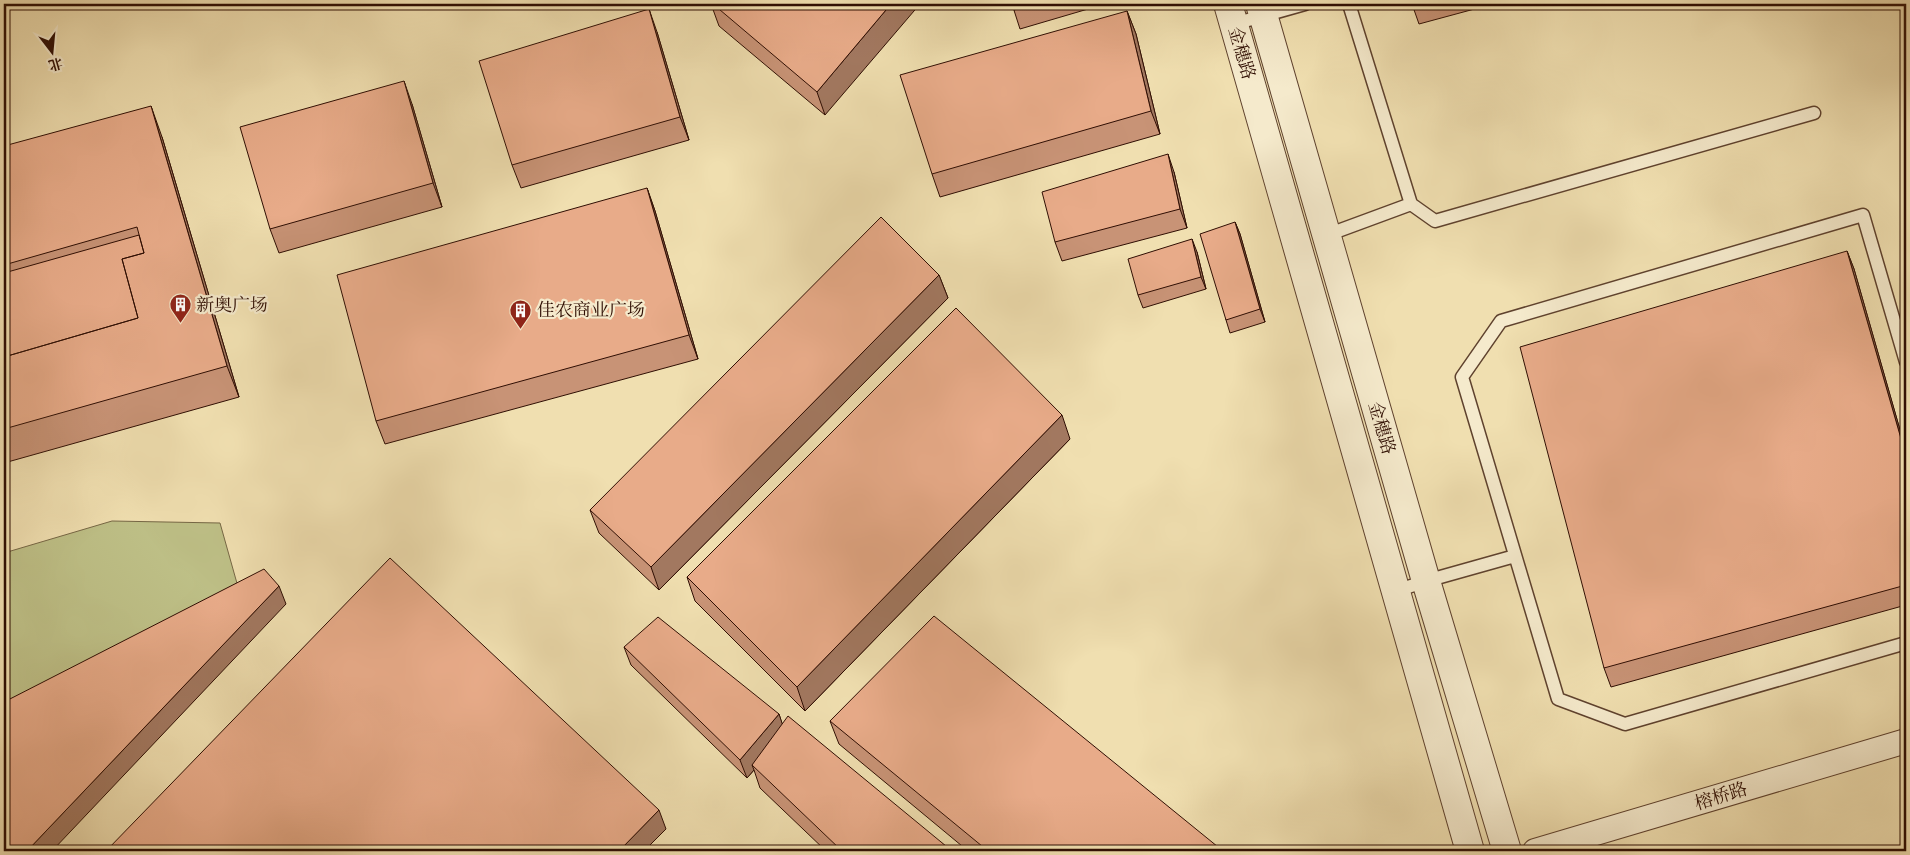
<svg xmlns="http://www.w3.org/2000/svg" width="1910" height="855" viewBox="0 0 1910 855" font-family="Alegreya,'Noto Serif SC',serif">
  <rect width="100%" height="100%" fill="#f0dfb0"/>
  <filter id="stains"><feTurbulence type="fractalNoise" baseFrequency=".004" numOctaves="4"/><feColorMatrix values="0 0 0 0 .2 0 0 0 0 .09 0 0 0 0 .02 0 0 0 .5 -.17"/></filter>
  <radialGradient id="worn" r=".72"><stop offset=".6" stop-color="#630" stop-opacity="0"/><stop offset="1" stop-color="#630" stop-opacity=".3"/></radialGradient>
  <!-- green -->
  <path fill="#bec087" stroke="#766745" d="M112,521L220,523L240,594L4,717V553Z"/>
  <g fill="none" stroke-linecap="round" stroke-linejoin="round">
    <defs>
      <path id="service" d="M1234,24L1305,4
        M1411,204L1435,221L1814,113
        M1327,235L1411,204L1349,4
        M1906,362L1863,215L1501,321L1462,377L1558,699L1625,724L1906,643
        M1396,591L1426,581L1515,556"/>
      <path id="minor" d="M1535,851L1906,741"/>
      <path id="tertiary" d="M1228,4L1470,851
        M1260,4L1426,581L1507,851"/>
    </defs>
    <!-- service casing -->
    <use href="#service" stroke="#5f422e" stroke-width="15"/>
    <!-- minor casing -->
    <use href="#minor" stroke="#5f422e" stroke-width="26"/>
    <!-- tertiary casing -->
    <use href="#tertiary" stroke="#5f422e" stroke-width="30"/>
    <!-- path -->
    <path stroke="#2f0e03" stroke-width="3" stroke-dasharray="1 2.5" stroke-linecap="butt" d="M4,5L7,4"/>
    <!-- service -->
    <use href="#service" stroke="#f5eacc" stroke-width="12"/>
    <!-- minor -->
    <use href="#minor" stroke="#f5eacc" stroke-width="24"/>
    <!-- tertiary -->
    <use href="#tertiary" stroke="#f5eacc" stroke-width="28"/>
  </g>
  <!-- wall -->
  <path fill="#c89376" stroke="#2f0e03" d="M711,4L825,6V115L719,26Z
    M1012,4H1105L1020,29Z
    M1412,4H1493L1419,24Z
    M1127,11L1136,34L1160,134L940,197L932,174Z
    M657,32L689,140L521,188L512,165Z
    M412,104L442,207L279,253L270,229Z
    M162,137L239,397L4,463V146Z
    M1174,172L1187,228L1062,261L1055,242Z
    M647,188L655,211L698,359L385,444L376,421Z
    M1235,222L1240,234L1265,322L1230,333L1226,320Z
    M1847,251L1854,269L1906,451V605L1611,687L1604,668Z
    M1197,252L1206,289L1143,308L1138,295Z
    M939,275L948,298L659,590L599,533L590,510Z
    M1070,439L805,711L695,601L687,577Z
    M624,647L779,714L782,724L952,851H826L760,788L754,770L747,778L631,665Z
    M830,721L1223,851H968L839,744Z"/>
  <!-- shaded-wall -->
  <path fill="#a27860" stroke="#2f0e03" d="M891,4H920L825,115L817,92Z
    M649,9L657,32L689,140L680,117Z
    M1127,11L1136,34L1160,134L1151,111Z
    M404,81L412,104L442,207L433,183Z
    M151,106L162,137L239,397L227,366Z
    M1168,154L1174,172L1187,228L1180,209Z
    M647,188L655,211L698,359L689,335Z
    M1235,222L1240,234L1265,322L1260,309Z
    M1192,239L1197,252L1206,289L1201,277Z
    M1847,251L1854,269L1906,451V456Z
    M939,275L948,298L659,590L651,567Z
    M1062,415L1070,439L805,711L797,687Z
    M279,586L286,604L52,851H27Z
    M779,714L785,732L752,765L754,770L747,778L740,760Z
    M659,810L666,829L644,851H619Z"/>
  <!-- building -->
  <path fill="#e8ab89" stroke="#2f0e03" d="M713,4H823L825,6L827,4H891L817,92Z
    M1012,4H1036L1014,10Z
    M1412,4H1420L1412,6Z
    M649,9L680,117L512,165L479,61Z
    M1127,11L1151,111L932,174L900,75Z
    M404,81L433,183L270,229L240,127Z
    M151,106L227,366L4,429V357L138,318L122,259L144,253L137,227L4,265V146Z
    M1168,154L1180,209L1055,242L1042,192Z
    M647,188L689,335L376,421L337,275Z
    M881,217L939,275L651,567L590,510Z
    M1235,222L1260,309L1226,320L1200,234Z
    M139,235L144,253L122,259L138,318L4,357V273Z
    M1192,239L1201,277L1138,295L1128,259Z
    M1847,251L1906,456V585L1604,668L1520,347Z
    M956,308L1062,415L797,687L687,577Z
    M390,558L659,810L619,851H106Z
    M264,569L279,586L27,851H4V702Z
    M934,616L1223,851H988L830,721Z
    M658,617L779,714L740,760L624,647Z
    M788,716L952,851H842L752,765Z"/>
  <!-- icons -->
  <defs>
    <symbol id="building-pin" viewBox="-11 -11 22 30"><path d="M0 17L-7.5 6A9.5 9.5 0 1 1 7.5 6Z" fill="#8f2418" stroke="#f5eacc"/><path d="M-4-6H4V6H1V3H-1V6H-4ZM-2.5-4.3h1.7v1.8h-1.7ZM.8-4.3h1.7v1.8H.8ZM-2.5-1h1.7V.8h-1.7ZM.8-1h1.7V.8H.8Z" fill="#fff"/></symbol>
  </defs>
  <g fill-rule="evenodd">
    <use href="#building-pin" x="168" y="292" width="25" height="34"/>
    <use href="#building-pin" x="508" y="298" width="25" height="34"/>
  </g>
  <g text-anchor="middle" stroke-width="4.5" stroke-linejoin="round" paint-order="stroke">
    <!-- street labels -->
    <g font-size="18" fill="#2f0e03" stroke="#f5eacc">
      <text transform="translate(1242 53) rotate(74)" y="6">金穗路</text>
      <text transform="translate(1382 428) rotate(74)" y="6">金穗路</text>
      <text transform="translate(1721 796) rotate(-17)" y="6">榕桥路</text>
    </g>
    <!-- poi labels -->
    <g font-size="18" fill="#2f0e03" stroke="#f5eacc" text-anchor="start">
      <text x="196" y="311">新奥广场</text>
      <text x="537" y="316">佳农商业广场</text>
    </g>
  </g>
  <!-- margin -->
  <rect width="1910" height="855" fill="none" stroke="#f0dfb0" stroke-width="20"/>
  <rect x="5" y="5" width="1900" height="845" fill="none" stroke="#2f0e03" stroke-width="2.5"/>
  <rect x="10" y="10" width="1890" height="835" fill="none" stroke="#2f0e03"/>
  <!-- north arrow -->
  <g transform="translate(52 52) rotate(164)" stroke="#f5eacc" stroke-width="4" paint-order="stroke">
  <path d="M0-4L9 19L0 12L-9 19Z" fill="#2f0e03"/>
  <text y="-8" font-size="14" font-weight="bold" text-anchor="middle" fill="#2f0e03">北</text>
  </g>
  <rect width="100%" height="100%" filter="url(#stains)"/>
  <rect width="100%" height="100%" fill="url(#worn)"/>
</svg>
